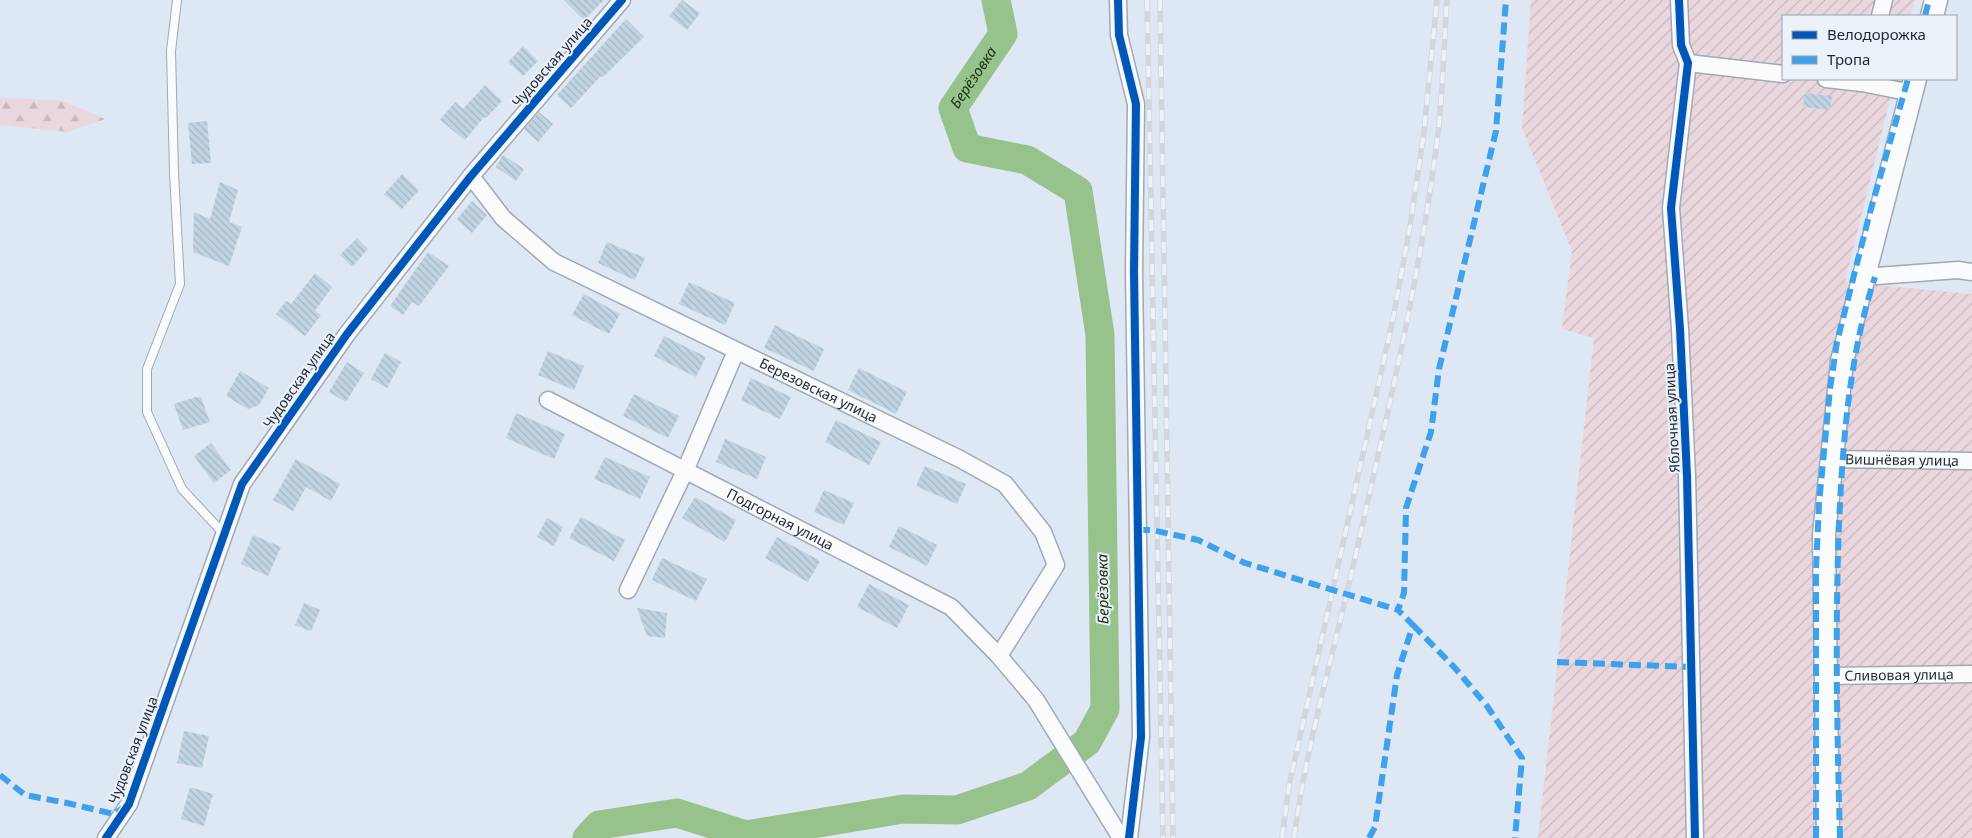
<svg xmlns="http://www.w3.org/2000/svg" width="1972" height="838" viewBox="0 0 1972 838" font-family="'Noto Sans',sans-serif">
  <defs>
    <pattern id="forest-firs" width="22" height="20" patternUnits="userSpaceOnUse" patternTransform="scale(1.25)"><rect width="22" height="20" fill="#ead7dd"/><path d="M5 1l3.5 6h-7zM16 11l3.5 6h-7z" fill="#c8b9be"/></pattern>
    <pattern id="garden-furrows" width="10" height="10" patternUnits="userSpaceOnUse" patternTransform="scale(1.25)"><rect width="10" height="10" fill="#ead7dd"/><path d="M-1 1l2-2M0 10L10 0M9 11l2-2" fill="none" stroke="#c8b9be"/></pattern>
    <pattern id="building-back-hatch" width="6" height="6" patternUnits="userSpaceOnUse" patternTransform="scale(1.25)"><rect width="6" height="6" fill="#c1d4e3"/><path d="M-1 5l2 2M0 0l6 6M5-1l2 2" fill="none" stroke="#a5b6c3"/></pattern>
  </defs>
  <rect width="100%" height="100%" fill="#dee7f4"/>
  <!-- forest -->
  <path fill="url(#forest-firs)" d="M0,97L63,101L105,119L68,132L0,125Z"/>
  <!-- garden -->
  <path fill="url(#garden-furrows)" d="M1531,0H1915L1910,16H1783V79H1895L1845,282L1972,294V838H1538L1594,338L1562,329L1572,251L1522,128Z"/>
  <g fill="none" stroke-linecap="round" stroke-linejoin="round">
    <!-- river -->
    <path stroke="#97c28c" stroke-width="29" id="s1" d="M587,838L599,825L677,813L746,835L903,809L957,810L1028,786L1087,742L1105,709L1100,335L1078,191L1027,160L967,148L953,108L1003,34L996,0"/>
  </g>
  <!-- building -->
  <path fill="url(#building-back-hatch)" d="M564,0H604L584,20Z
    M682,0L700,13L687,30L669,16Z
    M626,19L644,37L603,77L601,76L571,108L557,95Z
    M523,46L538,61L523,76L508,62Z
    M485,85L502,101L486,118L484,117L465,140L440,120L455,102L463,109Z
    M1805,93L1832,96L1830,110L1803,107Z
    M539,112L553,124L538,142L524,129Z
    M207,121L211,163L192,164L188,123Z
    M503,155L524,169L516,181L496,167Z
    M402,174L419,190L402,209L384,194Z
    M220,182L238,190L229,222L242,227L229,266L193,252L194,212L210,219Z
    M472,201L487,215L472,233L457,219Z
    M357,238L368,249L352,267L340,255Z
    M607,242L645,258L635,280L598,263Z
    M428,252L449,266L419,306L412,302L403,315L390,306Z
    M315,273L332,287L315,311L321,315L305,336L276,314L286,301L291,304Z
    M689,282L735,303L725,325L679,304Z
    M584,294L620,314L609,334L572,315Z
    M775,325L824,349L814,371L764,348Z
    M664,336L706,357L696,377L654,356Z
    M548,351L584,366L574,390L538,375Z
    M385,353L401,362L387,388L371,379Z
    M347,362L364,373L346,402L329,392Z
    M859,368L907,392L896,414L848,390Z
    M240,371L269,388L259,405L248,409L226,396Z
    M751,378L791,397L780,419L741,400Z
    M634,394L679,416L668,438L623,416Z
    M196,397H201L210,422L183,430L174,404Z
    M516,413L565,434L554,459L506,438Z
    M836,420L881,442L869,465L825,442Z
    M725,439L766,457L757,479L716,462Z
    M211,443L231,470L214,483L194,456Z
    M605,457L650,477L640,499L594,479Z
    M296,459L340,484L331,501L306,487L293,511L273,500Z
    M925,466L966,484L957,504L916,486Z
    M824,490L854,503L844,525L814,512Z
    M695,497L736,520L725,542L682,518Z
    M581,517L625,540L614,561L569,538Z
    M547,518L563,527L554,546L537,537Z
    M899,526L937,545L927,566L889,547Z
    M253,535L281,547L268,576L241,564Z
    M777,537L820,561L808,582L765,558Z
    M662,558L707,579L696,601L652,580Z
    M869,584L909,605L897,628L857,607Z
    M304,603L320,610L311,631L295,625Z
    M637,608L667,613L665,638L647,636Z
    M184,731L209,736L202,768L177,763Z
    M190,787L213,794L204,826L181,819Z"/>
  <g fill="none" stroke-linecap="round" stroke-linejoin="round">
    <defs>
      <path id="lane" d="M177,0L171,51L174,173L180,284L147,369V412L182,489L224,534"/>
      <g id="street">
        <path d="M1118,0L1119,35L1136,104L1134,272L1141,737L1129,838"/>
        <path d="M1679,0L1681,45L1688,63L1671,208L1680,329L1687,476L1695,838"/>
        <path d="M1880,16L1884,0"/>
        <path d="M1688,63L1783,74"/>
        <path d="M1826,79L1862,83L1863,79"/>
        <path d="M1862,83L1912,93"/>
        <path id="s2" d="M471,176L503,218L554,262L960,459L1005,484L1043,532L1056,565L999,656"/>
        <path d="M1863,277L1958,270L1972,272"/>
        <path id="s3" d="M548,400L951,607L999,656L1036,700L1121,838"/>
        <path id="s4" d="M1832,459L1972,461"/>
        <path d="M628,590L685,471L736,351"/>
        <path id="s5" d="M1825,676L1972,674"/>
        <path d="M106,838L129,804L242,484L347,334L471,176L622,0"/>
      </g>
      <path id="secondary" d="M1932,16L1936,0
        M1828,838L1824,535L1842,361L1915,79"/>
    </defs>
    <!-- lane casing -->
    <use href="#lane" stroke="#a0a9b5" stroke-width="10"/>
    <!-- street casing -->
    <use href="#street" stroke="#a0a9b5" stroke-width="19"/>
    <!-- secondary casing -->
    <use href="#secondary" stroke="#a0a9b5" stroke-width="25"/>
    <!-- lane -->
    <use href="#lane" stroke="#fafbfd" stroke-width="8"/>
    <!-- street -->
    <use href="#street" stroke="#fafbfd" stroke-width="16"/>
    <!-- secondary -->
    <use href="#secondary" stroke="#fafbfd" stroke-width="22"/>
    <defs>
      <path id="rail" d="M1147,0L1163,838
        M1160,0L1173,838
        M1282,838L1289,786L1393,319L1410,226L1424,132L1437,0
        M1294,838C1307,740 1336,645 1357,549C1388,411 1421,273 1438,133C1443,89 1444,44 1447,0"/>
    </defs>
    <!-- rail casing -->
    <use href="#rail" stroke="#d3d6da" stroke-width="5.5"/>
    <!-- rail -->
    <use href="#rail" stroke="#ecf2fa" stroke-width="4" stroke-dasharray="11" stroke-linecap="butt"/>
    <!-- quiet -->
    <path stroke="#3da2eb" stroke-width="6" stroke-dasharray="12 6" stroke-linecap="butt" d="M1925,16L1929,0
      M1138,530H1152L1198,540L1245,563L1398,610
      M1413,625L1455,668L1487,706L1522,758L1515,838
      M1557,662L1691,667
      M0,775L25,795L67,803L114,814L123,808
      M1369,838L1375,827L1397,675L1413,625L1398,610L1404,593L1406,508L1431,432L1439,369L1496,131L1506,0
      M1816,838V569L1819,504L1830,389L1837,342L1852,283L1869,216L1908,79
      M1840,838C1837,733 1835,628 1839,523C1843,440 1849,356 1875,277"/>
    <defs>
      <path id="cycleway" d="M1118,0L1119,35L1136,104L1134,272L1141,737L1129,838
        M1679,0L1681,45L1688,63L1671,208L1680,329L1687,476L1695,838
        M106,838L129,804L242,484L347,334L471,176L622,0"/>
    </defs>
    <!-- cycleway casing -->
    <use href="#cycleway" stroke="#ecf2fa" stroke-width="11"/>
    <!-- cycleway -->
    <use href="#cycleway" stroke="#0057b8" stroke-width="8"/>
  </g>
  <g text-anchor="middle" stroke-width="4" stroke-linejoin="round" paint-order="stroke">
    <!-- street labels -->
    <g font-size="14" fill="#1d2736" stroke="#ecf2fa">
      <text transform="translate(552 62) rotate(-49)" y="5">Чудовская улица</text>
      <text transform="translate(299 380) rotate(-55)" y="5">Чудовская улица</text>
      <text dy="5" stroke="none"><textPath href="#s2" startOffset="414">Березовская улица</textPath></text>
      <text transform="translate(1672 418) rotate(-93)" y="5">Яблочная улица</text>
      <text dy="5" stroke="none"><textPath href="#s4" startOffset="70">Вишнёвая улица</textPath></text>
      <text dy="5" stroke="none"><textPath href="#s3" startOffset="261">Подгорная улица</textPath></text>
      <text dy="5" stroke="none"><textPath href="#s5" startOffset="74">Сливовая улица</textPath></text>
      <text transform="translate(133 750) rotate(-69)" y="5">Чудовская улица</text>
    </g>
    <!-- water labels -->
    <g font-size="15" font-style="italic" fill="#19310f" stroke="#ecf2fa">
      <text dy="5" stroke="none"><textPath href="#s1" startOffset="1288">Берёзовка</textPath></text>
      <text transform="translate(1103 589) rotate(-91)" y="5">Берёзовка</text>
    </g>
  </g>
  <!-- legend -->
  <rect x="1782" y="15" width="175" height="65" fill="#ecf2fa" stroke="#99a1ac"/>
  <rect x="1792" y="31" width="25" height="8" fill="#0057b8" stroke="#99a1ac"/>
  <text x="1827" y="40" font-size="15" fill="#1d2736">Велодорожка</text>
  <rect x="1792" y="56" width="25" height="8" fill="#3da2eb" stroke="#99a1ac"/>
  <text x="1827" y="65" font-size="15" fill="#1d2736">Тропа</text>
</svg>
